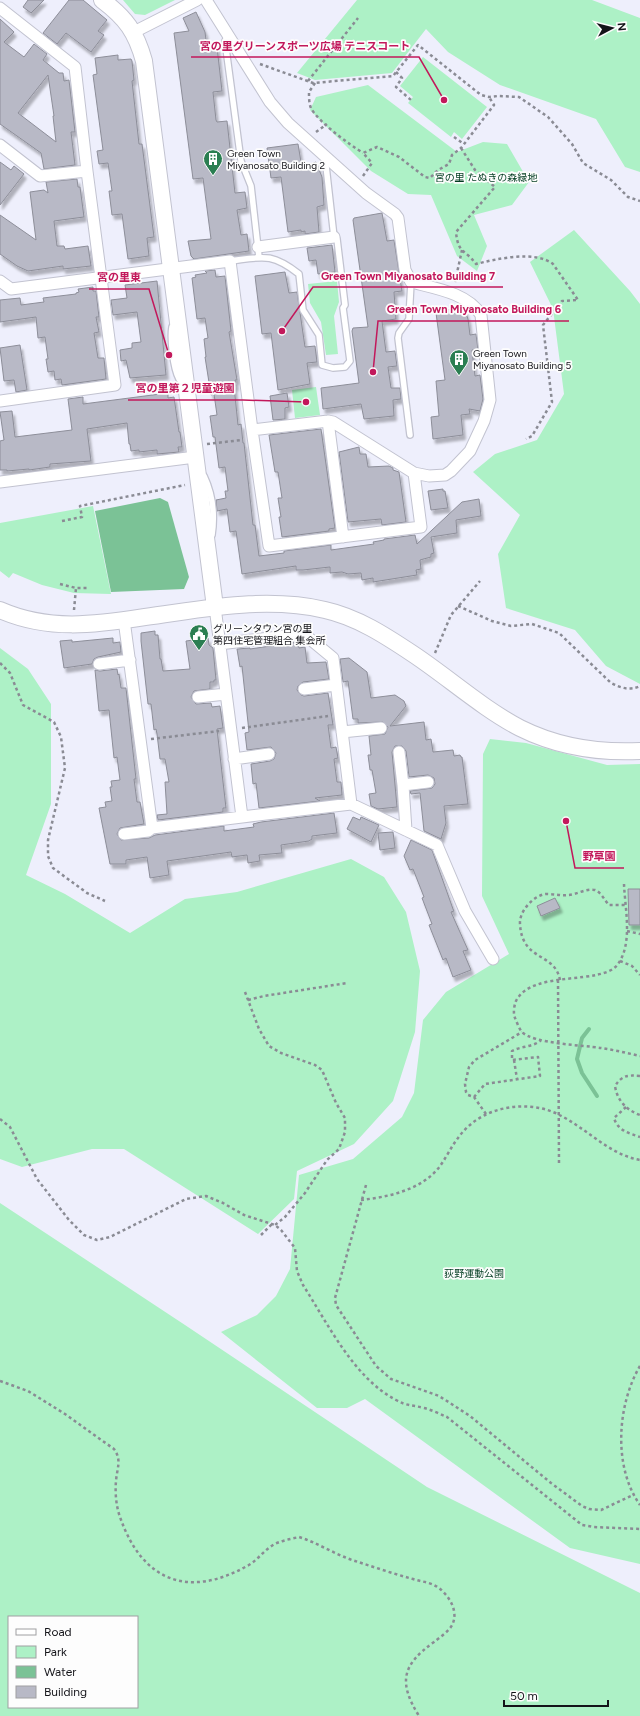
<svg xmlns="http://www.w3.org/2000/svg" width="640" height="1716" viewBox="0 0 640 1716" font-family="Figtree,'Noto Sans JP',sans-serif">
  <defs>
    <filter id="shadow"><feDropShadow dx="2.5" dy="4.5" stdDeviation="1" flood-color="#0004"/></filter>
  </defs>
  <rect width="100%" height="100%" fill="#eeeffc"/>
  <!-- green -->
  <path fill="#adf1c6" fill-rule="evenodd" d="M123,0H175L145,15L135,14Z
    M357,0H592L640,18V172L625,167L596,119L500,85L448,52L426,29L392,73L315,80L297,73Z
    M423,57L487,107L462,139L454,132L451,137L408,103L413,97L400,86Z
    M368,85L457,152L483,142L507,144L529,182L512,205L474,215L487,246L477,271L457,256L431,195L408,194L371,171L310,110L316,97Z
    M574,230L630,291L640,304V684L606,666L575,630L506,608L498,554L520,515L473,472L495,454L537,440L564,394L553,309L530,262Z
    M337,281L339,302L334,316L338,354L326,355L321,322L310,303L308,284Z
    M316,387L320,415L295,418L292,390Z
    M93,506L111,594L74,593L42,585L13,573L9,578L0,571V523Z
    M0,648L28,669L51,704V804L26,875L65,894L130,933L185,899L237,892L351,859L384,877L406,912L420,971L415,1032L393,1101L354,1144L297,1171L294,1199L258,1234L124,1149H92L22,1167L0,1159Z
    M490,739L526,743L607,765L640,764V1564L570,1548L365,1399L347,1408H317L221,1332L257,1315L276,1296L290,1269L299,1175L353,1159L402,1117L414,1093L423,1020L446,992L509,954L482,896L483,754Z
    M0,1203L185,1325L427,1487L640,1593V1716H0ZM9,1617H137V1707H9Z"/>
  <!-- water -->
  <path fill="#7bc296" d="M160,498L168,502L189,577L184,589L111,592L95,511Z"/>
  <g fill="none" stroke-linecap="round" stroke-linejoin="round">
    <!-- stream -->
    <path stroke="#7bc296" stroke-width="4" d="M589,1029L582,1038L577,1059L582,1073L597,1096"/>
  </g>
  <!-- building -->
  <path fill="#b8b9c6" stroke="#8d8e99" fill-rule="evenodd" filter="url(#shadow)" d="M28,0H44L31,13L23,7Z
    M69,0H83L107,20L98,31L104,35L91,52L66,33L57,44L43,33Z
    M196,12L205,32L207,48L217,47L222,91L213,92L216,120L217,122L227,121L235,193L245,192L247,208L237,210L241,235L247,234L249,251L194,259L191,256L188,241L211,239L203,178L193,179L174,33L189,31L183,18Z
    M0,19L14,32L4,42L24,57L34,44L47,54L43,60L59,73H63L64,81L69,80L75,132H71L75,165L44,169L41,153L0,124ZM48,75L54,116H53L56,142L18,113Z
    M118,55V60L131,59L132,61L134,80L132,81L139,144H142L154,237L147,238L149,256L128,259L122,214L112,215L109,191H112L108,163L99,164L97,151L103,150L93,75L97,74L95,58Z
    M298,144L302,168L316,162L322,177L324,205L317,207L319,232L305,234V231L301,232V230L288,232L281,177L271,178L267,148Z
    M0,162L11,170L14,166L24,174L0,205Z
    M77,179L78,187H80L84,217L54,221L57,246H64L65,249L88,246L91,266L63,269V266L28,271L17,266L0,254V215L36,240L30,192L44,190L48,193L46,182Z
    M382,213L387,241L394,240L402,291L394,292L396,319L382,321L386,352L395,351L397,366L388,367L391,388H400L401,399L393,400L394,416L364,419L361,404L323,409L321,388L359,383L352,331L353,328L368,327L353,220L354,218Z
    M332,245L335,272L318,274L316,260L309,261L307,248Z
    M215,270L216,277L225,276L231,331L229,332L237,380H235L236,386H234L238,425L241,424L243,443H244L253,525H255L259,556L284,553V551L331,545V550L374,544L373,542L384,540V539L415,535L417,544L462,502L479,499L481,516L456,520L457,533L431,537L434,553L431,554V557L420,560L421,569L416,570L417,575L373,582V578L362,580L361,573L348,574L342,572L330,573V567L303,570H296V566L242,574L236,531L230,532L227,509L217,511L216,500L226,498L225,491H228L225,467L219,468L215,437H213L210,416L217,415L214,394L211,395L205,357H206L204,339L208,338L205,318L197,319L192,278L196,277L195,275L207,273L205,271Z
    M285,272L289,293L297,292L305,347L315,346L317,362L307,363L310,384L278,390L271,333L262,334L255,276Z
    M157,281L166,375L130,378L126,360L121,361L120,350L132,348V343L141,342L137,312L113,315L111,300L127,298L125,285Z
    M93,287V291H96L99,317H96L99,332L94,333L98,358H104L106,379L62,385L61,379L55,380L54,371L48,372L46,359H48L45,337L38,338L36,317L0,322V300L20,298L21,305L44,302L43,298L76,294V293L79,292L78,289Z
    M464,308L468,319L470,335L476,334L478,350H472L475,376L480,375L483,399L480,411L469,409L470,414L461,415L463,435L433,439L431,417L439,416L436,381L445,380L436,313L437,311Z
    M20,345L27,390L16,392L14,380L4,381L0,348Z
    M168,393V398L174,397L179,432H180L182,447H178L179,452L157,454V450L139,452V450L131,451L130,444H129L127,423L87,429L91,461L50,464V467L29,470V469L7,471V470H0V441L4,440L0,412L12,411L15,437L72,430L68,399L83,397V404Z
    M287,393L289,407L285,408V419L273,420L270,396Z
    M321,429L335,528L329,529V531L282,537L279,517H281L278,498H282L278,472H275L269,435Z
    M359,447L360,454H366L368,467L389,466L393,468V470L399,472L406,522L382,525L381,519L348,522L339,452Z
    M443,489V491H445L448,508L431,510L428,491Z
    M155,631V635H158L160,659H161L163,671L190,669L186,641L208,638L209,645L213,648L216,680H214V682H210V689L194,691L191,697L196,704L211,703L212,707L220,706L223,728L217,729L226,808H223V812L158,820L157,815L167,814L165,782H169L165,759H160L157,734L156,729L154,730L151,704H148L141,641V633Z
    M113,638V643L120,642L121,652L98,657L94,659L92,664L64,668L60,641L72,640V642Z
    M298,642L299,648L305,647L307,663L326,662L329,679L303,682L298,686L297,690L301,695L304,696L328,693L333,725H328L331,748L336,747L338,758L334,759L337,782H341L342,795L315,798L320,801L259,808L256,783L253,784L251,764L270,761L274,759L276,753L271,747L247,750L245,733L249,732L242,666L240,667L237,649L250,648V649Z
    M349,658L367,672L371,698L395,695L404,701L406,706L390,726L424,722L426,740L431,739L433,752L453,750L454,756L460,755L461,757H462L468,804L444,806L446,823L441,839L424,831L420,793L411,794L410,791L432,788L435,784L434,778L428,775L409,777L406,751L402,746H395L392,752L397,807L378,809L371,806L369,794L376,793L372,770H370L368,755H371L369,736L385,734L388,727L383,722L358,723V719H353L348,681L343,682L340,659Z
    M117,669L118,675L119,674L121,688H126L136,779H134L137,802H140L144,824L120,828L117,834L121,840L149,838L155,835L224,826V831L254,827L253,824L261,822L334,813L337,833L312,836V839L309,841L281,845L282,853L259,855L260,861L248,863L247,855L232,857L231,852L167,861L169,875L150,878L147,857L126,860V864H110L99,808L106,807L105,802L112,801L110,787H112L111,781L120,780L117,757L114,758L109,710L99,711L95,670L100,671Z
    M353,817L360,820L361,817L379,825L371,842L347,829Z
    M393,832L395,848L380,850L378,833Z
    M411,840L432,850L453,909L454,911L451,912L468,950L463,951L471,970L453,977L446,958L443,960L429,925L432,924L422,898L424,897L413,869L410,870L404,856Z
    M628,889H640V925H629Z
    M555,898L560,908L541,916L537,906Z"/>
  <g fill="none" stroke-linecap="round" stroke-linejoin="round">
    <defs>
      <path id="lane" d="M228,35L225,41L241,161L251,186L259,257
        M230,261C262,257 271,252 299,274L303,310L319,335L322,365L333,368L345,367L350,361L343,308L345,305L337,239L334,237L325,157
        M172,327C170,338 173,368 179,379
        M410,435L398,338L399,333L409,319L411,282
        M204,476C213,495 215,515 212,535"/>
      <path id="street" d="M0,8L75,67L87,171L40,176L0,145
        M134,32L197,0
        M258,247L334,237
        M0,281L11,289L230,261L252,430L328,421L333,422L414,473L429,476L445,475L451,471L470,451L484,421L490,400L481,315C468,293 434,288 411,282L405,270L398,218L395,214L366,193L288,123L270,102L206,0
        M0,401L115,385L87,171
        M328,421L343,537
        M252,430L269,546L421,527L414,473
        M0,482L195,457
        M215,607L242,817L351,804L437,845L465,911L493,959
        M124,620L152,828L242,817
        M219,644L304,634L333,658L351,804
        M99,664L130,660
        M304,689L336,685
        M198,697L226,694
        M342,732L381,728
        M399,752L403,785
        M234,759L269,754
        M406,830L403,785L428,782
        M124,834L148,831L152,828"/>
      <path id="secondary" d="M102,0C126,18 136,32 144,61L215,607
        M0,610C48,631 94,625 145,617C205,609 265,596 325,610C357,617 386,636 413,654C449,678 482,708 520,728C558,747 599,753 640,751"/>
    </defs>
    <!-- lane casing -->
    <use href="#lane" stroke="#c2c3d0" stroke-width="8"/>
    <!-- street casing -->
    <use href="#street" stroke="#c2c3d0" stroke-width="13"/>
    <!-- secondary casing -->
    <use href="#secondary" stroke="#c2c3d0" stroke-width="18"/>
    <!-- path -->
    <path stroke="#8a8b94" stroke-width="2.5" stroke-dasharray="3 3" stroke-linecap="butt" d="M260,64L313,83L393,76L418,45L481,95L489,97L498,96L519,97L548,117L572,144L583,163L611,180L628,197L640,201
      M396,72L402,78L396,87L411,100
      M308,81L358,18
      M315,83L309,92C309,97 309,104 311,108C318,122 349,144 363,153
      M316,132L327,124
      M454,137L464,144
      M461,148L475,170L495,187L456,232C458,254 465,249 476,264C496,259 535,250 553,264L578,300L562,301L543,325L552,402L532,436L526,439
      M363,176L372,163L363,153L377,147L399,157L425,177L430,178L438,170L449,164L452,155L461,148L494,105L489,97
      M455,282L462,250
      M207,444L242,440
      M62,521L82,517L80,506L185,485
      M60,584L76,588H89
      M458,606L492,621L511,626L532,624L559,633L611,683C621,688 630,691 640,686
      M74,610L76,588
      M435,653L451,615L480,581
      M0,663L10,673L23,705L54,722L61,737L65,768L48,840V856L53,868L87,893L105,901
      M242,728L328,716
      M151,739L219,731
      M624,884C625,909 633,943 618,964C603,986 532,969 516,1001C514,1006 513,1013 515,1018C517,1022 519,1029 522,1032C534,1044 583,1045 601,1048C614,1050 627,1053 640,1056
      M627,931L640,934
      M620,961L632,966L640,975
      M558,980L559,1165
      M560,980C555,952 522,962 520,924C519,911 534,895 546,894C554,894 561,896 568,895C576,895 586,888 595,890C601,892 605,901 609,905H625
      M245,992L259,1029L269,1046L281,1053L315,1065L322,1070L336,1103L345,1118V1132L339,1149L327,1160L305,1193L285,1217L275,1225
      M248,1000L264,996L347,983
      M514,1060L517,1079
      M640,1076C628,1075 622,1075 615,1086C617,1100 626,1110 640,1115
      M474,1097L485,1084L540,1076L538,1057L512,1060V1051C521,1046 534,1047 541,1040
      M626,1107L614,1118C618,1131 629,1133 640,1137
      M486,1114L474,1097L468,1095L466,1092L465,1084L469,1067L475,1060L522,1032
      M0,1119L10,1127L37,1179L69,1220L84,1235L97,1240L110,1237L186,1199L206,1196L223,1203L244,1215L275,1225L281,1230L295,1248L297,1271L303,1285C328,1324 354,1378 396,1400C406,1406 413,1405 424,1408C432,1410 440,1414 447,1417L582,1525L594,1527L640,1529
      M366,1185L335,1298L336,1305L376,1366L383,1372L391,1379L439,1396L450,1403L470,1416L551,1483L582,1506L589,1509L601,1510L633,1495
      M361,1200C387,1197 417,1191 436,1171C445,1161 450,1148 458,1138C475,1114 504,1104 533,1107C574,1111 600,1153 640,1160
      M261,1235L272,1224
      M640,1366C617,1405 613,1467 640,1505
      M0,1381L28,1391L65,1414L114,1449C122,1460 117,1468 116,1481C115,1492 116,1506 120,1517C142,1581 188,1599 247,1566C257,1561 263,1551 273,1545C280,1541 290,1539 299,1537C318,1543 336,1555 355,1561C374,1567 394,1574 413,1579C422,1582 431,1582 439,1588C449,1596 458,1610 453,1623C450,1631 440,1637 434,1642C402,1665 398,1682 419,1716"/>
    <!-- lane -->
    <use href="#lane" stroke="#fff" stroke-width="5.5"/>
    <!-- street -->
    <use href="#street" stroke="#fff" stroke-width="11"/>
    <!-- secondary -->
    <use href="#secondary" stroke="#fff" stroke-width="16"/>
  </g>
  <!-- icons -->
  <defs>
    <symbol id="building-pin" viewBox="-11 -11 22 30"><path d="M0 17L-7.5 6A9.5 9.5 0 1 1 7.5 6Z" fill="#2a7e51" stroke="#fdfdfd"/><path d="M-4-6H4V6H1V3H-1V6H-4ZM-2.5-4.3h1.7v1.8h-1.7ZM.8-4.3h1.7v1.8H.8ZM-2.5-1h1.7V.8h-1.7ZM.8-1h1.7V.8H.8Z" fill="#fff"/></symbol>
    <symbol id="civic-pin" viewBox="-11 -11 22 30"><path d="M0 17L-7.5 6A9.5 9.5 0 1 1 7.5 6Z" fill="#2a7e51" stroke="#fdfdfd"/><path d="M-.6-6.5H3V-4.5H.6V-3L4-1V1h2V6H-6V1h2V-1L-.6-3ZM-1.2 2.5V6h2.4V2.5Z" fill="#fff"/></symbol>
  </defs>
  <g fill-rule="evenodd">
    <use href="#building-pin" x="202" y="148" width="22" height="30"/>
    <use href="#building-pin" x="448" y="348" width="22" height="30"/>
    <use href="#civic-pin" x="188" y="623" width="22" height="30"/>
  </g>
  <g text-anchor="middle" stroke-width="3.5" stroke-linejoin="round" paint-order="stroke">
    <!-- poi labels -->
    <g font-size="10" fill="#141419" stroke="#fdfdfd" text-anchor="start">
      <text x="227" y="157">Green Town<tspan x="227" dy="12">Miyanosato Building 2</tspan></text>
      <text x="473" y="357">Green Town<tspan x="473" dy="12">Miyanosato Building 5</tspan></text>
      <text x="213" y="632">グリーンタウン宮の里<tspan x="213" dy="12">第四住宅管理組合 集会所</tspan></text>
    </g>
    <!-- park labels -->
    <g font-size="10" fill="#013c20" stroke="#fdfdfd">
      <text x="486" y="181">宮の里 たぬきの森緑地</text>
      <text x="474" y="1277">荻野運動公園</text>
    </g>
  </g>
  <!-- callouts -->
  <path fill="none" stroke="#c2185b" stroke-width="1.5" d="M444 100L419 57H191M282 331L313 287H503M169 355L149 289H89M373 372L378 321H569M306 402L243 400H128M566 821L575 868H624"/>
  <g fill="#c2185b" stroke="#fdfdfd" stroke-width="1.5">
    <circle cx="444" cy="100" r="4"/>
    <circle cx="282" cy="331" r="4"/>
    <circle cx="169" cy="355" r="4"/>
    <circle cx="373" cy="372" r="4"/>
    <circle cx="306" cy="402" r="4"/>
    <circle cx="566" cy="821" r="4"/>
  </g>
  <g font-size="11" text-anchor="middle" font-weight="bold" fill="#c2185b" stroke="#fdfdfd" stroke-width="3.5" stroke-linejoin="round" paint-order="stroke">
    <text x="305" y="50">宮の里グリーンスポーツ広場 テニスコート</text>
    <text x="408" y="280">Green Town Miyanosato Building 7</text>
    <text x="119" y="281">宮の里東</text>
    <text x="474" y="313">Green Town Miyanosato Building 6</text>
    <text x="185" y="392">宮の里第２児童遊園</text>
    <text x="599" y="860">野草園</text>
  </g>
  <!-- legend -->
  <rect x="8" y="1616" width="130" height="92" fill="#fdfdfd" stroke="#a0a0a2"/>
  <rect x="16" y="1629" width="20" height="6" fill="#ffffff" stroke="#a0a0a2"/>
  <text x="44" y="1636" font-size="12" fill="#141419">Road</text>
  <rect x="16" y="1646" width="20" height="12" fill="#adf1c6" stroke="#a0a0a2"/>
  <text x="44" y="1656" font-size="12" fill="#141419">Park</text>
  <rect x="16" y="1666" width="20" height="12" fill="#7bc296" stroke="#a0a0a2"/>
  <text x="44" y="1676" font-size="12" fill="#141419">Water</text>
  <rect x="16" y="1686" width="20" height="12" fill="#b8b9c6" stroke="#a0a0a2"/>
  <text x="44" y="1696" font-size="12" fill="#141419">Building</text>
  <!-- north arrow -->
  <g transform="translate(612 28) rotate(83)" stroke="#fdfdfd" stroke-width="3" paint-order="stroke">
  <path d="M0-3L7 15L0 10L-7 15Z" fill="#141419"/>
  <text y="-6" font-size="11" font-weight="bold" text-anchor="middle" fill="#141419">N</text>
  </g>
  <!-- scale -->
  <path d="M504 1700v6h104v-6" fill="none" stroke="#141419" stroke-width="2"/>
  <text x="510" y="1700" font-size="12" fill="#141419" stroke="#fdfdfd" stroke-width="3" paint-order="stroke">50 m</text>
</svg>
